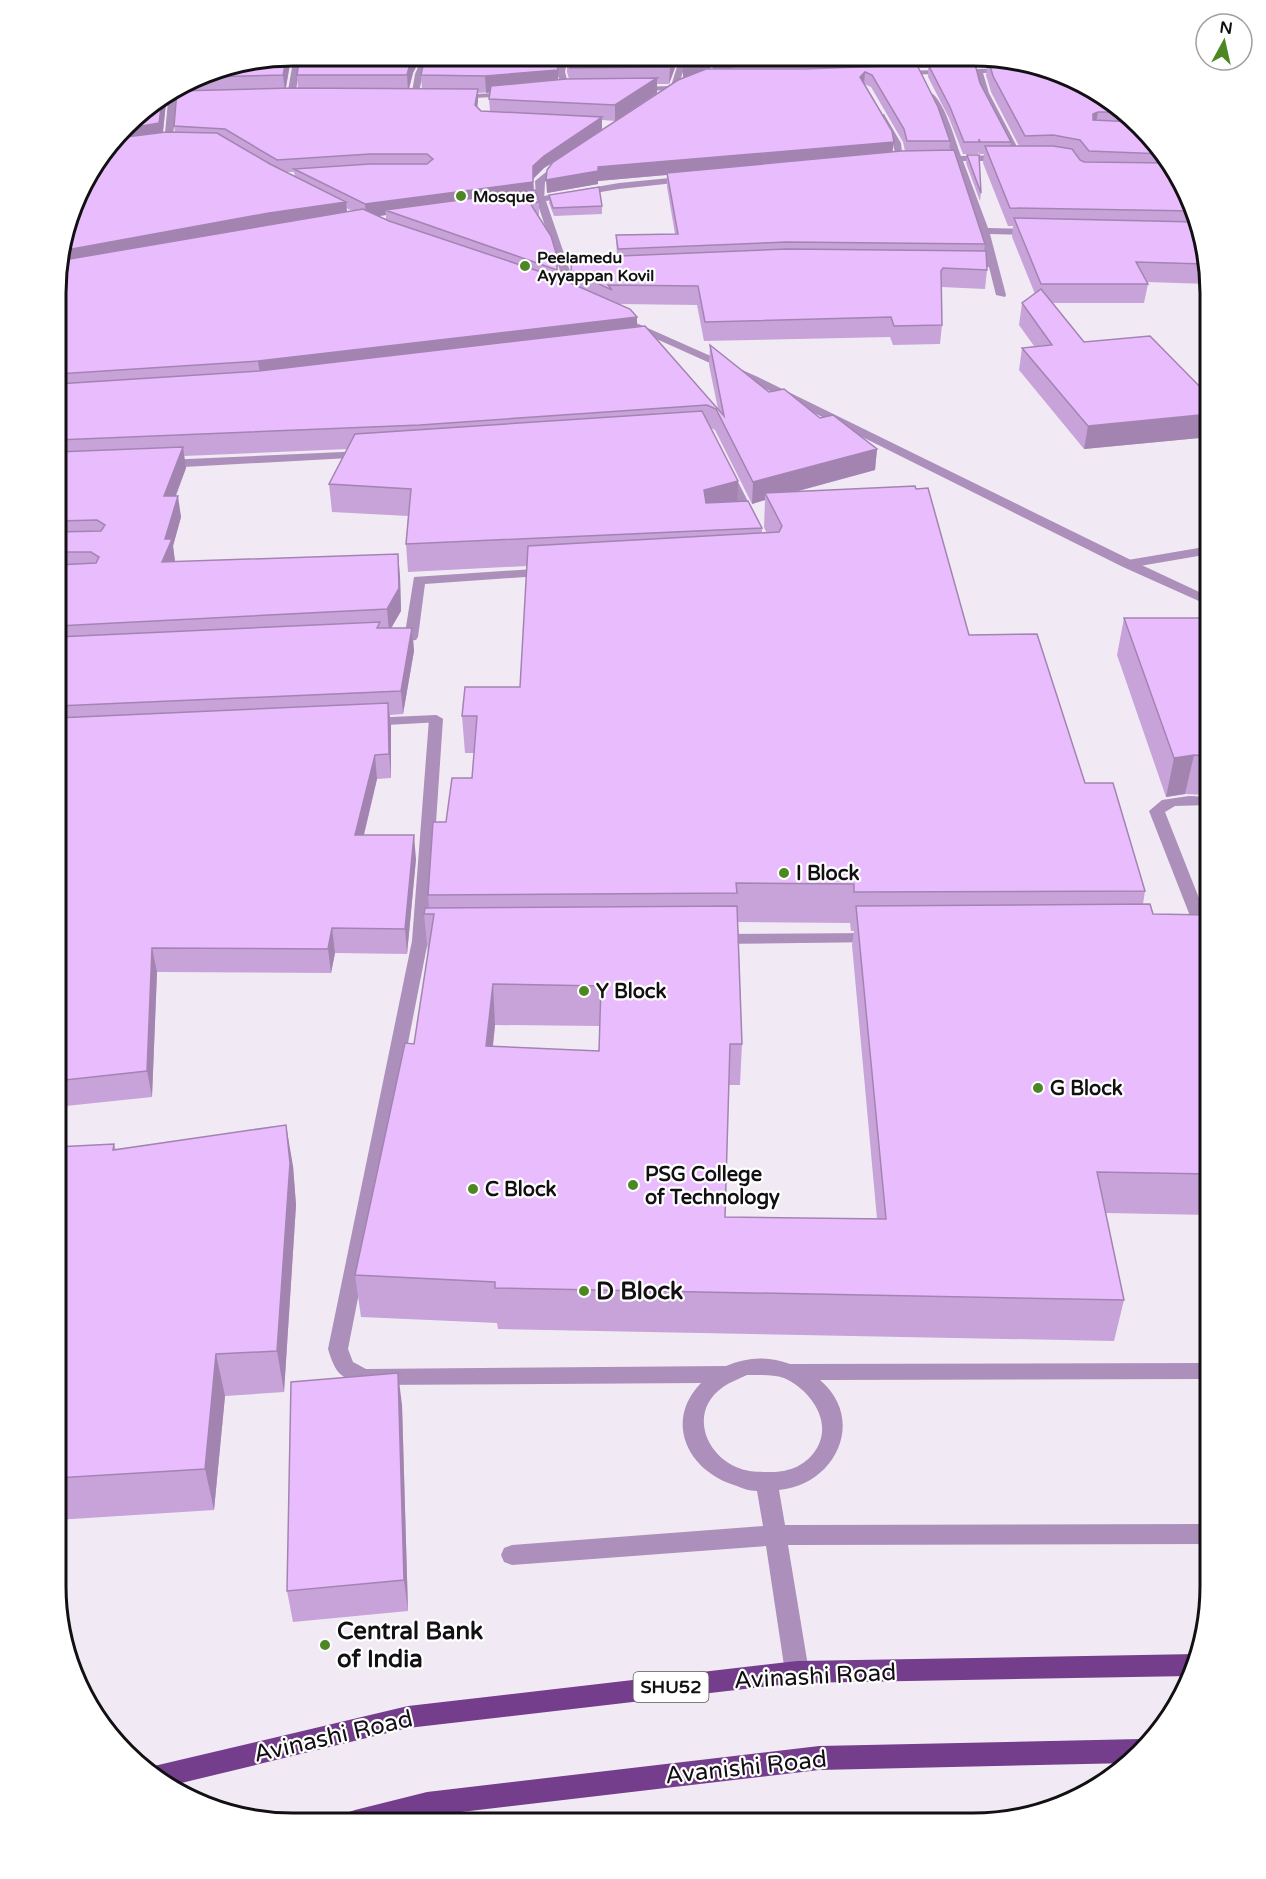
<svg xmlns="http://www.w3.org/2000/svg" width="1266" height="1879" viewBox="0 0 1266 1879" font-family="'Varela Round',sans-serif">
  <rect width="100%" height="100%" fill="#f1eaf5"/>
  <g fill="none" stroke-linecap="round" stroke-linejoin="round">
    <!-- service -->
    <path fill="#ac8fba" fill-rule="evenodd" d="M436,715L443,719L428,941L348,1349L353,1362L366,1369L726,1366C747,1357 768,1356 790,1364L1210,1363V1379L820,1380C867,1420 835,1485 779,1490L785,1525L1210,1524V1544L788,1545L809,1672L805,1680L797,1683L789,1680L785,1672L766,1546L512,1565L504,1562L501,1555L504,1548L512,1545L763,1526L757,1491C749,1491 742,1488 734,1485C687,1470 664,1421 701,1383L364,1385C339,1377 336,1374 328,1349L412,941L429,719ZM747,1375C759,1375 773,1374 784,1378C809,1389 833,1420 817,1448C807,1465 790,1472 771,1472C759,1472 747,1472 736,1467C703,1452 690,1410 723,1387C730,1382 739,1379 747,1375Z
      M1189,796L1210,797V805L1175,806L1165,812L1208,921L1203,935L1192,939L1186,938L1184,934L1190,928L1192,921L1149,811L1162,800Z
      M875,933L881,934L883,938L881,942L715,944L709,943L707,939L709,935L715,934Z"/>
    <!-- minor -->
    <path fill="#ac8fba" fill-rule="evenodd" d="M294,56H302L295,96L291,98L287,96Z
      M423,56H431L423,74L418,96L411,98L415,74Z
      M560,56H568L565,72L570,90L566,92L562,90L557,72Z
      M680,57H688L677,90L634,91L633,89L637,87L671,86Z
      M733,57H744L719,70L733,68V72L710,75L714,64Z
      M1012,68L1013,70L1009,72L983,73L989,93L1023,158L1019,161L1015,158L981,93L975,73L900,75L896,73L900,71Z
      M515,92V96H512L457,99L453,97L457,95Z
      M930,92C944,99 955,140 961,156L1004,155L1008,158L1004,161H963L988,228L1033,229L1038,232L1033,235L990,234L1006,295L1005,297L996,295L989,267L964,266L959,263L964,260L987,261L979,231L954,161L936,162L932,159L936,156H952L939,119L926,94Z
      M167,96H197L201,98L197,100L177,101L172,144L168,147L164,144L168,101H160Z
      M878,114H884L901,143L903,161L896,159L893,143L877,116Z
      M690,176L693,177V181L619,189L546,201L570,271L569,293L560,295V271L536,199L538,197L619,183Z
      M364,451L370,455L368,457L165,468L159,464L165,460Z
      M727,468L733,472L758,521L756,524L752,525L746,521L721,472Z
      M1210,546V554L1128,568L1122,564L1128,560Z
      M549,568L554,569L555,572L554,575L425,584L418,637L416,640L399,642L392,638L394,635L405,633L414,577Z
      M436,715L443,719L441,722L368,726L361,722L368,718Z"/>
    <!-- tertiary -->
    <path fill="#ac8fba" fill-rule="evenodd" d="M750,57H761L707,78L700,76Z
      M562,159L569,161L545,182L544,201L515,205V201L536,197L535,181Z
      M616,314L758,377L1133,561L1210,597V606L1123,567L750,381L612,319V315Z"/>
    <!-- primary -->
    <path fill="#753e8c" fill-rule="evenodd" d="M1197,1654L1199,1655L1191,1676L797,1683L408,1728L169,1786L145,1771L154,1766L408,1706L797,1661Z
      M1141,1739L1149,1743L1131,1763L819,1770L427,1816L404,1822H343L346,1813L355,1810L427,1792L819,1746Z"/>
  </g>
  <!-- wall -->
  <path fill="#c8a3da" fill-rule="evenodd" d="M425,56H559L557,65L558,80L569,79L567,72V56L679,57L669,84H657V93L615,121L602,120V130L683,78L685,57H727L713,62L710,69H733V57L1005,58L1117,104L1161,148L1192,202L1209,284L1146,282L1148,284L1144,303H1053L1084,342L1210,397V437L1084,449L1019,370L1022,348L1034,346L1019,325L1022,303L1035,294L1012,237L1013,226H1008L983,163L984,154H979L978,152V154H963L949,118L928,77V68H918L950,141L949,150L985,244L984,251L987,270L985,289L941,287L942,325L940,344L893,345L890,337L704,341L697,305L618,304L637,317V327L718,409L709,365L710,345L769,392L820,418L877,449L875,470L795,492L969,635L1085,783L1145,891L1143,904L1153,914L1210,915V1215L1105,1213L1124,1300L1114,1341L498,1329L497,1323L361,1317L355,1275L414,1044L428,953L424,914L429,908L428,895L446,822L472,778L474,753H465L462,716L520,687L527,566L408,572L406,544L408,516L332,512L329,484L348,449L184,456L186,468L176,496L181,517L173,546L175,562L400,576L401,611L391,628H412L414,651L403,714L390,715L391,726V778L377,779L364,835L416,859L407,954L335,953L331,973L157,972L152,1097L56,1107L58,261L166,103L163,132H175L174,126L177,94L169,95L216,68L290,64L286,88H298L297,75L413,73L409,89H422L421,75ZM975,66H987L986,75L991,92L1019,146H1010L1011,142L980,83ZM864,84L871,87L903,142L905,151L893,152ZM490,92L489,99L490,111H481L477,107L478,93ZM553,163L547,193L598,184V181L667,175V187L675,234L616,235L617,256L571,271V283L558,278L557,256L539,217V202L534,190L533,179L544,168ZM286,172H294L295,177ZM346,208L353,211L347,212ZM386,215V219L378,216ZM711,428L715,430L752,504L765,500L764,527L766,532L762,533V528L737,501ZM738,922L850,923L851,931H854L852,945L877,1219L725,1217L729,1085H740L742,1044ZM495,1025L600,1026L599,1051L493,1047Z
    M967,155L981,193L980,201L966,163Z
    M549,195L602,206V214L554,216L549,203Z
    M1124,618H1210V831L1203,807L1206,795L1185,794L1166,797L1117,655Z
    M114,1144L116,1150L293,1166L296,1205L284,1392L225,1396L214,1510L56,1520V1147Z
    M402,1405L408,1611L293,1622L287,1591Z"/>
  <!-- shaded-wall -->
  <path fill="#a384b1" d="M287,56H289L290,64L285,92L283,75Z
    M412,56H422L413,73L408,92L407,75Z
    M554,56H559L555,70H558V86L486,93L485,76Z
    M674,57H679L669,84L670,67Z
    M700,57H727L713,62L710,69L683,79V63Z
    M865,72L864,84L860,77Z
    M657,78V93L615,121V105Z
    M478,89V101L476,118L475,105Z
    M165,98L166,103L162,140L99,159L125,129Z
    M1098,112L1095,129L1090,131L1093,114Z
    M602,117V130L544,168L533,179L534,195L385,210L386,215L366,218L365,204L533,166L544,156Z
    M894,142L892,155L598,181V184L547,193L546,180L598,167Z
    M346,202L348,221L58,261L61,251L269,213Z
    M637,317V337L261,381L258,361Z
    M1210,414V437L1084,449L1088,426Z
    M183,447L186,468L167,518L164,496Z
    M877,449L875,470L768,499L765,493V500L752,504L753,482Z
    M738,481L737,508L703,517L704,490Z
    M178,496L181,517L173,546L175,561L162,562L165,539Z
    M398,554L400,576L401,611L389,632L387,609Z
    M412,628L414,651L403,714L401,691Z
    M388,703L391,726V778L389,754Z
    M375,755L377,779L358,859L355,835Z
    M1194,755L1185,794L1166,797L1174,758Z
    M414,835L416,859L407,954L405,929Z
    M332,928L335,953L331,973L328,949Z
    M152,948L157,972L152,1097L147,1071Z
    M493,984L495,1025L488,1087L486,1046Z
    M286,1125L293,1166L296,1205L284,1392L277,1351Z
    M216,1354L225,1396L214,1510L205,1469Z
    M398,1373L402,1405L408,1611L404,1580Z"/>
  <!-- building -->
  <path fill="#e9bdfd" stroke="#a384b1" stroke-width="1.5" fill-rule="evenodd" d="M287,56L283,75L201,77L216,68Z
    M300,56H412L407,75H297Z
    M425,56H555L558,70L485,76L421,75Z
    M567,56L674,57L670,67L570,68Z
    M685,57H700L683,63Z
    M1005,58L1064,73L1117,104L1125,112H1098L1093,114V120L1135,122L1161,148L1164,154L1089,151L1080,140L1053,135L1025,136L993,76L988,59Z
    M975,64L980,83L1011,142H980L979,139V142H964L950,107L929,66Z
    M917,65L938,107L950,141H907L904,129L872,75L865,72L860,77L892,131L894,142L598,167V171L546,180L547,170L553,162L678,80L706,69H804Z
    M657,78L615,105L489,99L491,86L566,79Z
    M290,88L478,89L475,105L481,111L602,117L544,156L533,166V182L365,204L294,169L370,164H427L433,159L427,154H370L277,160L225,129L174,126L177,91Z
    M162,100L159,123L125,129L137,114Z
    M166,132L217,133L270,164L346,202L269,213L61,251L87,174L112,144L126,137Z
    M985,146H1053L1072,149L1080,160L1084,162L1170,163L1192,202L1194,211L1010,208Z
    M954,150L985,244L787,242L618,249L616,235L678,234L667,173L901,151Z
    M967,155H979L981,193Z
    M599,187L602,206L553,208L549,195Z
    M535,190L539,202L530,203L551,236L557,256V270L385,210Z
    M363,209L389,221L559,278L630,309L637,317L258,361L57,374L58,261Z
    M1014,218L1196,222L1205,264L1136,262L1148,284H1041Z
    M787,249L986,251L987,270L943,268L941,271L942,325L894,326L891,317L705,322L698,286L608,285L612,290L571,271L572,258Z
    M1041,289L1084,342L1150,336L1210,397V414L1088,426L1022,348L1052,345L1022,303Z
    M645,326L724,416L710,345L769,392L784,389L820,418L833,415L877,449L753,482L716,409L707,405L420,425L57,440V384L259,371Z
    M702,411L738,481L704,490L706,503L748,501L762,528L406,544L411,489L329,484L355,434Z
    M183,447L164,496H178L165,539H172L162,562L398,554L399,588L387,609L57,626V565L96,563L99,557L91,552H57V532L101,531L105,525L97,520L57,521V452Z
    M915,486L916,489L928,488L969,635L1037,634L1085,783H1113L1145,891L854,892V884L736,883L737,893L428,895L433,822H446L452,778H472L477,716H462L465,687H520L528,546L779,532L782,526L765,493Z
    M1124,618H1210V756L1194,755L1174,758Z
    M380,622L377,628H412L401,691L57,706V637Z
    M388,703L389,754L375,755L355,835H414L405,929L332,928L328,949L152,948L147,1071L56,1081L57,718Z
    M1150,904L1153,914L1210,915V1174L1097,1172L1124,1300L495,1288V1282L355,1275L405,1043L414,1044L434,914H424L425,908L737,906L742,1044H730L725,1217L886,1219L856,906ZM493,984L601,986L599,1051L486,1046Z
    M286,1125L290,1163L277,1351L216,1354L205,1469L56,1478V1147L114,1144L113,1150Z
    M398,1373L404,1580L287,1591L291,1382Z"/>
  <!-- markers -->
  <g fill="#4d8724" stroke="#fff" stroke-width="2">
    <circle cx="461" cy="196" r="6"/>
    <circle cx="525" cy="266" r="6"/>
    <circle cx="784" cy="873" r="6"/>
    <circle cx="584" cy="991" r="6"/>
    <circle cx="1038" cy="1088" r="6"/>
    <circle cx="633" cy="1185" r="6"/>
    <circle cx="473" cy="1189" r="6"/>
    <circle cx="584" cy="1291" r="6"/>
    <circle cx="325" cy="1645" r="6"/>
  </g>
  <g text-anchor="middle" stroke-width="4.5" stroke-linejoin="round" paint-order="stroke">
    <!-- far-poi labels -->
    <g font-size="16" font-weight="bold" fill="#121013" stroke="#fff" text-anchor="start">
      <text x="473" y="202">Mosque</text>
      <text x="537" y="263">Peelamedu<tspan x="537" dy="18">Ayyappan Kovil</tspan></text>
    </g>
    <!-- shield labels -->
    <rect fill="#fff" stroke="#59585a" stroke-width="1.5" x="633.5" y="1672" width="75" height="30" rx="4.5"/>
    <g font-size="18" font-weight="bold" fill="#121013">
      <text x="671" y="1693">SHU52</text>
    </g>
    <!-- poi labels -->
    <g font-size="20" font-weight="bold" fill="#121013" stroke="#fff" text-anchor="start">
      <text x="796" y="880">I Block</text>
      <text x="596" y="998">Y Block</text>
      <text x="1050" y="1095">G Block</text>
      <text x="645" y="1181">PSG College<tspan x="645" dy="23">of Technology</tspan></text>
      <text x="485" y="1196">C Block</text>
    </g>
    <!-- near-poi labels -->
    <g font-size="24" font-weight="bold" fill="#121013" stroke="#fff" text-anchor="start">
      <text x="596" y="1299">D Block</text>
      <text x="337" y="1639">Central Bank<tspan x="337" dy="28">of India</tspan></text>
    </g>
    <!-- near-street labels -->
    <g font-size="24" fill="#121013" stroke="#fff">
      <text transform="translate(815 1676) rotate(-3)" y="8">Avinashi Road</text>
      <text transform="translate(333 1736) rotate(-13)" y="8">Avinashi Road</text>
      <text transform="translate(746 1767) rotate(-6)" y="8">Avanishi Road</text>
    </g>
  </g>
  <!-- crop -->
  <path d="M0 0H1266V1879H0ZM293 66H973A227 227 0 0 1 1200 293V1586A227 227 0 0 1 973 1813H293A227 227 0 0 1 66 1586V293A227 227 0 0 1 293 66Z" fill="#fff" fill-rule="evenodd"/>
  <path fill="none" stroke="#121013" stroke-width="3" d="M293 66H973A227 227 0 0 1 1200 293V1586A227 227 0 0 1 973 1813H293A227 227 0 0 1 66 1586V293A227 227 0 0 1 293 66Z"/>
  <!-- north arrow -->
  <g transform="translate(1224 42) rotate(8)"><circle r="28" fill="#ffffff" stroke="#a09fa1" stroke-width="1.5"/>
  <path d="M0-4.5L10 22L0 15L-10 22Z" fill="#4d8724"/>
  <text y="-9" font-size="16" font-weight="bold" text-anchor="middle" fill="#121013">N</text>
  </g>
</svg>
